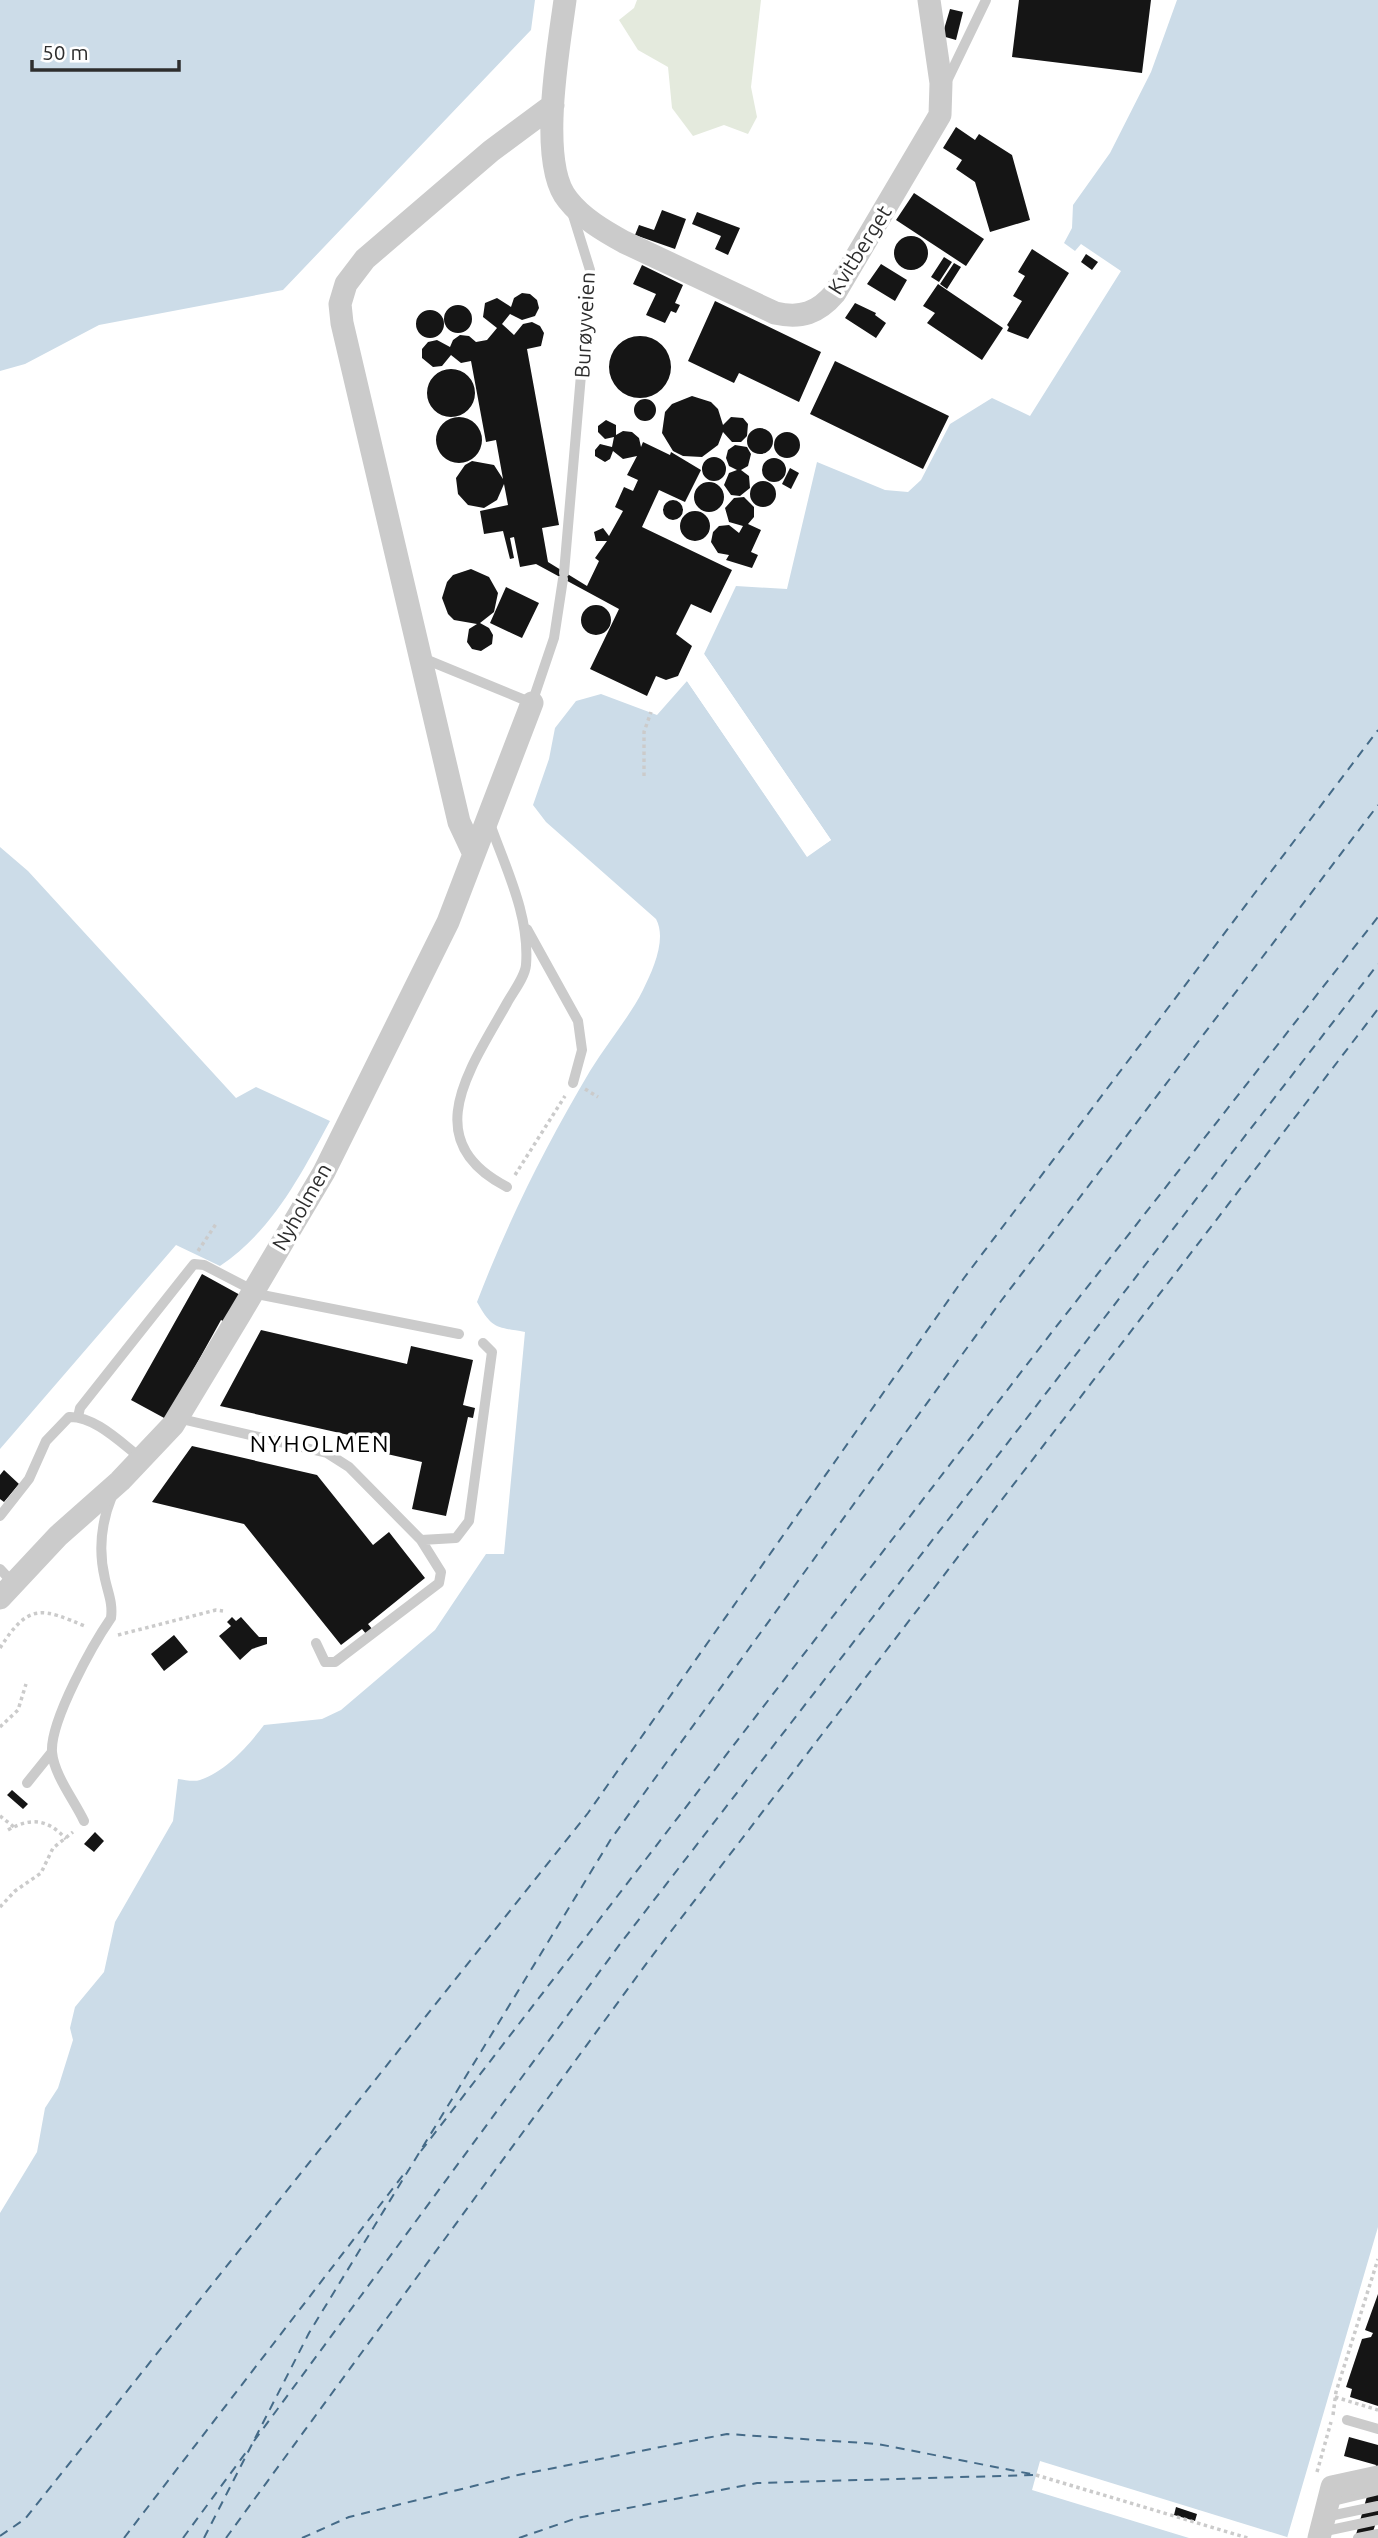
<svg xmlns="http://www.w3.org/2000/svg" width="1378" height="2538" viewBox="0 0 1378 2538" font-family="Ubuntu,sans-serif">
  <rect width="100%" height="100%" fill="#fff"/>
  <!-- green -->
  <path fill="#e4eadd" d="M637,0H761L751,87L757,117L748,134L724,125L693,136L672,108L668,67L638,50L619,20L634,8Z"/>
  <!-- water -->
  <path fill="#ccdce8" d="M0,0H535L531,30L283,290L99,325L25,364L0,371Z
    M1177,0H1378V2227L1287,2538H0V2213L37,2152L45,2108L58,2088L73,2040L70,2028L75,2007L104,1972L115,1922L173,1821L178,1779C185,1780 194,1782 200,1780C226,1771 248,1746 264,1725L322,1719L341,1710L435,1630L486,1554H504L525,1332C496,1327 492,1329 477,1302C508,1221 546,1145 590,1071C607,1043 629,1018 643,990C653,970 667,939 656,919L546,822L533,805L549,759L555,728L576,701L601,694L657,715L687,681L807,856L831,840L704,654L736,586L787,589L817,462L885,490L908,492L921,480L950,424L992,398L1030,416L1121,271L1081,244L1075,251L1064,243L1072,228L1073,205L1110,153L1151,72Z
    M0,847L28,871L236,1098L256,1087L330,1121C300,1176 273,1230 220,1266L176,1245L0,1449Z"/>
  <!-- pier -->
  <path fill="#fff" d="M704,654L831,840L807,857L687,681L689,678L808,852L827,839L702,657Z
    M1040,2461L1287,2537V2538H1189L1032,2490Z"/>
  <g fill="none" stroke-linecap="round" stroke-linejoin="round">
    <!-- ferry -->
    <path stroke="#456b88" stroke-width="2" stroke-dasharray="9 7" stroke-linecap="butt" d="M421,2151L1052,1332L1378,917
      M254,2441L620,1944L1378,964
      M0,2536L25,2519L588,1813L964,1278L1378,730
      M124,2538L407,2170
      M183,2538L247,2451
      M204,2538L309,2333L611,1839L1001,1301L1378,805
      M226,2538L649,1960L1378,1009
      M302,2538L349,2517L518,2475L727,2434L878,2444L1036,2475
      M519,2538L577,2518L757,2483L1033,2475"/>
  </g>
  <!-- building -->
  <path fill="#151515" d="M1019,0H1151L1142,73L1012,57Z
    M950,9L963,12L956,40L942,36Z
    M956,127L975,140L979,134L1012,155L1030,220L990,232L975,182L956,169L962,160L943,148Z
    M914,193L984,239L966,266L896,220Z
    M662,210L686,219L675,249L635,235L639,225L654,230Z
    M697,212L740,228L728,255L715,249L721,236L692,224Z
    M894 253a17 17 0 1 1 34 0a17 17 0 1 1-34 0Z
    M1032,249L1069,273L1028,339L1007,331L1009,327L1007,325L1022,301L1013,296L1025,276L1018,272Z
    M1086,254L1098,262L1092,270L1081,262Z
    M944,257L952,262L939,282L931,277Z
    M954,263L961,267L947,289L940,284Z
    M881,264L907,280L895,301L867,284Z
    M642,265L683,285L675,303L680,305L676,313L671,311L665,323L646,315L656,294L633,284Z
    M938,284L1003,328L982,360L927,323L935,313L923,306Z
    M522,293L530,294L537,300L539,308L535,316L522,320L510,314L502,324L514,335L523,324L532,322L540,326L544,333L541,346L527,349L559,525L542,528L548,562L587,586L599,561L595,558L607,541H596L594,532L603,528L609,536L623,511L615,507L624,487L633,491L638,480L627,475L637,456L623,459L613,451L610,459L605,462L595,456V450L600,444L612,447L614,437L605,439L598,432V426L606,420L616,425V435L623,431L632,432L639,438L641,447L643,442L670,455L671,452L701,470L685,502L659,490L642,527L732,570L711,613L691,604L676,634L692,646L678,676L666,680L656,676L647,696L590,669L619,609L536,564L520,567L514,537L510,538L514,558L510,559L503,531L484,534L480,511L508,505L504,484L497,500L484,508L468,505L458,494L456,478L465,465L472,461L494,465L503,479L496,440L486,442L471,361L461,363L451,355L442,366L433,367L422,358V349L428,342L437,340L450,347L453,340L460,335L469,336L476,342L487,340L497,328L483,317L485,303L497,298L511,307L514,298Z
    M715,301L821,352L799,402L739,373L734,383L688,361Z
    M855,303L876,313L875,315L886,323L876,338L845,318Z
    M444 319a14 14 0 1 1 28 0a14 14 0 1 1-28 0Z
    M416 324a14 14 0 1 1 28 0a14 14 0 1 1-28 0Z
    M609 367a31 31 0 1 1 62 0a31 31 0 1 1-62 0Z
    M835,361L949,416L923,469L810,414Z
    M427 393a24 24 0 1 1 48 0a24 24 0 1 1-48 0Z
    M692,396L711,402L718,409L723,425L731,417L743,418L748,424L747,436L741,442H732L723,432L718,445L702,457L683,456L673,451L662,433L665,412L672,404Z
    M634 410a11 11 0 1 1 22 0a11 11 0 1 1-22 0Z
    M436 440a23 23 0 1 1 46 0a23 23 0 1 1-46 0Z
    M747 441a13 13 0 1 1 26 0a13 13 0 1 1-26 0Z
    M774 445a13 13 0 1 1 26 0a13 13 0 1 1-26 0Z
    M735,445L747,447L751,454L748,466L741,470L749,476L750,488L740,496L731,495L724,485L729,473L737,470L729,466L726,458L728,450Z
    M702 469a12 12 0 1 1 24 0a12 12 0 1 1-24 0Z
    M762 470a12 12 0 1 1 24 0a12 12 0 1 1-24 0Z
    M790,468L799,473L791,489L782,484Z
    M750 494a13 13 0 1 1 26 0a13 13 0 1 1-26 0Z
    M694 497a15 15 0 1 1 30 0a15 15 0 1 1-30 0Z
    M744,497L754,507V517L748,524L761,530L751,552L758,555L752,568L726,560L729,555L718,553L711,542L713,532L719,526L729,525L739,533L743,526L729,522L725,508L734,498Z
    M663 510a10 10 0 1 1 20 0a10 10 0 1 1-20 0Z
    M680 526a15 15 0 1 1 30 0a15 15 0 1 1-30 0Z
    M471,569L489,577L498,593L494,612L480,623L489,628L493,635L492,644L481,651L472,649L467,642L469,629L477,624L454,620L448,614L442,598L447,582L453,575Z
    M506,587L539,603L522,638L490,623Z
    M581 620a15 15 0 1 1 30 0a15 15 0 1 1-30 0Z
    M202,1274L242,1296L227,1323L221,1320L166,1419L131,1400Z
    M261,1330L407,1364L411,1346L473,1360L463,1405L475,1408L473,1418L468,1417L446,1516L412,1509L422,1462L387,1454L389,1444L220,1406Z
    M192,1446L317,1475L373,1545L389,1532L425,1578L368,1624L373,1630L367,1635L362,1629L341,1645L244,1524L152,1502Z
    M4,1470L19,1484L4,1502L0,1499V1475Z
    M232,1617L236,1621L241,1617L259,1637H267V1644L252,1649L240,1660L219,1636L231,1626L227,1622Z
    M174,1635L188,1652L164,1671L151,1654Z
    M12,1790L28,1804L23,1809L7,1795Z
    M95,1832L104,1841L94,1852L84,1844Z
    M1378,2294V2406L1350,2397L1352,2389L1346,2387L1362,2339L1371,2337L1373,2333L1365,2330Z
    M1349,2437L1378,2445V2516L1371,2538H1355L1376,2465L1344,2456Z
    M1176,2507L1197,2514L1195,2521L1174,2515Z"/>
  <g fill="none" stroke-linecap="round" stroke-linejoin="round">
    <!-- path -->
    <path stroke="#cbcbcb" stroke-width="3.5" stroke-dasharray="3.5 3.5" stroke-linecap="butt" d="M644,776V732L651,712
      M585,1089L598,1097
      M515,1175L565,1096
      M198,1251L216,1224
      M118,1635L216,1610L223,1611
      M0,1648C29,1602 42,1608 87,1627
      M0,1727L18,1710L26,1684
      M0,1816L14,1827
      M8,1830C31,1817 48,1819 66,1839
      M0,1907L15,1891L41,1873L53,1848L73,1832
      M1335,2397L1378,2410
      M1333,2415L1336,2392L1378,2259
      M1317,2472L1331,2422
      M1036,2475L1248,2538"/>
    <!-- service -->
    <path stroke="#cbcbcb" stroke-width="10" d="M945,85L986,0
      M564,573L590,270L572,212
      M420,657L532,703L554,638L563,579
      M489,821C505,867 530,915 526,965C525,977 513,992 507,1003C471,1068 416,1140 507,1187
      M527,929L578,1021L582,1050L573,1083
      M78,1417L80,1408L194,1264L204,1265L262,1295L459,1334
      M177,1418L327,1453L349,1467L421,1540L456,1538L469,1521L492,1352L483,1343
      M0,1516L29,1479L46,1441L69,1417C95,1416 121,1443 141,1458
      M0,1569L13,1583
      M316,1643L325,1662H335L439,1583L441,1572L421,1540
      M27,1783L52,1752
      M84,1821C74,1800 54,1775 52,1752C50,1721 93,1644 111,1618C113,1603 108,1593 105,1579C98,1550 101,1523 112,1496
      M1347,2420L1378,2429
      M1329,2502L1378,2490
      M1325,2517L1378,2506
      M1321,2532L1378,2520
      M1358,2538L1378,2534"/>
    <!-- minor -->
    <path stroke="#cbcbcb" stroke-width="23" d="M565,0C559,46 537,164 568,200C582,218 604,231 624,242L775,313C801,319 818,313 835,293L940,115L941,83L929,0
      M474,854L459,822L342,323L340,304L346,284L365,259L491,151L553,105
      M0,1598L58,1536L120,1481L173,1425L240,1314L324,1172L448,922L532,703
      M1319,2538L1332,2487L1378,2477"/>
  </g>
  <g text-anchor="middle" stroke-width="7" stroke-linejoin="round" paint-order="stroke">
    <!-- street labels -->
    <g font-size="21" fill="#2e2e2e" stroke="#fff">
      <text transform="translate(860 250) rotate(-58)" y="7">Kvitberget</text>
      <text transform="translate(585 325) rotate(-87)" y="7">Burøyveien</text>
      <text transform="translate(302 1207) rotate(-60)" y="7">Nyholmen</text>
    </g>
    <!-- neighbourhood labels -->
    <g font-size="23" letter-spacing="2" fill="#000" stroke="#fff">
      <text x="320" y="1452">NYHOLMEN</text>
    </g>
  </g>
  <!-- scale -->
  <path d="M32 60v10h147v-10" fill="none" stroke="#2e2e2e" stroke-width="3.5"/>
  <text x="42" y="60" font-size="21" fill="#2e2e2e" stroke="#ffffff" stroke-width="5" paint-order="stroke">50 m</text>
</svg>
